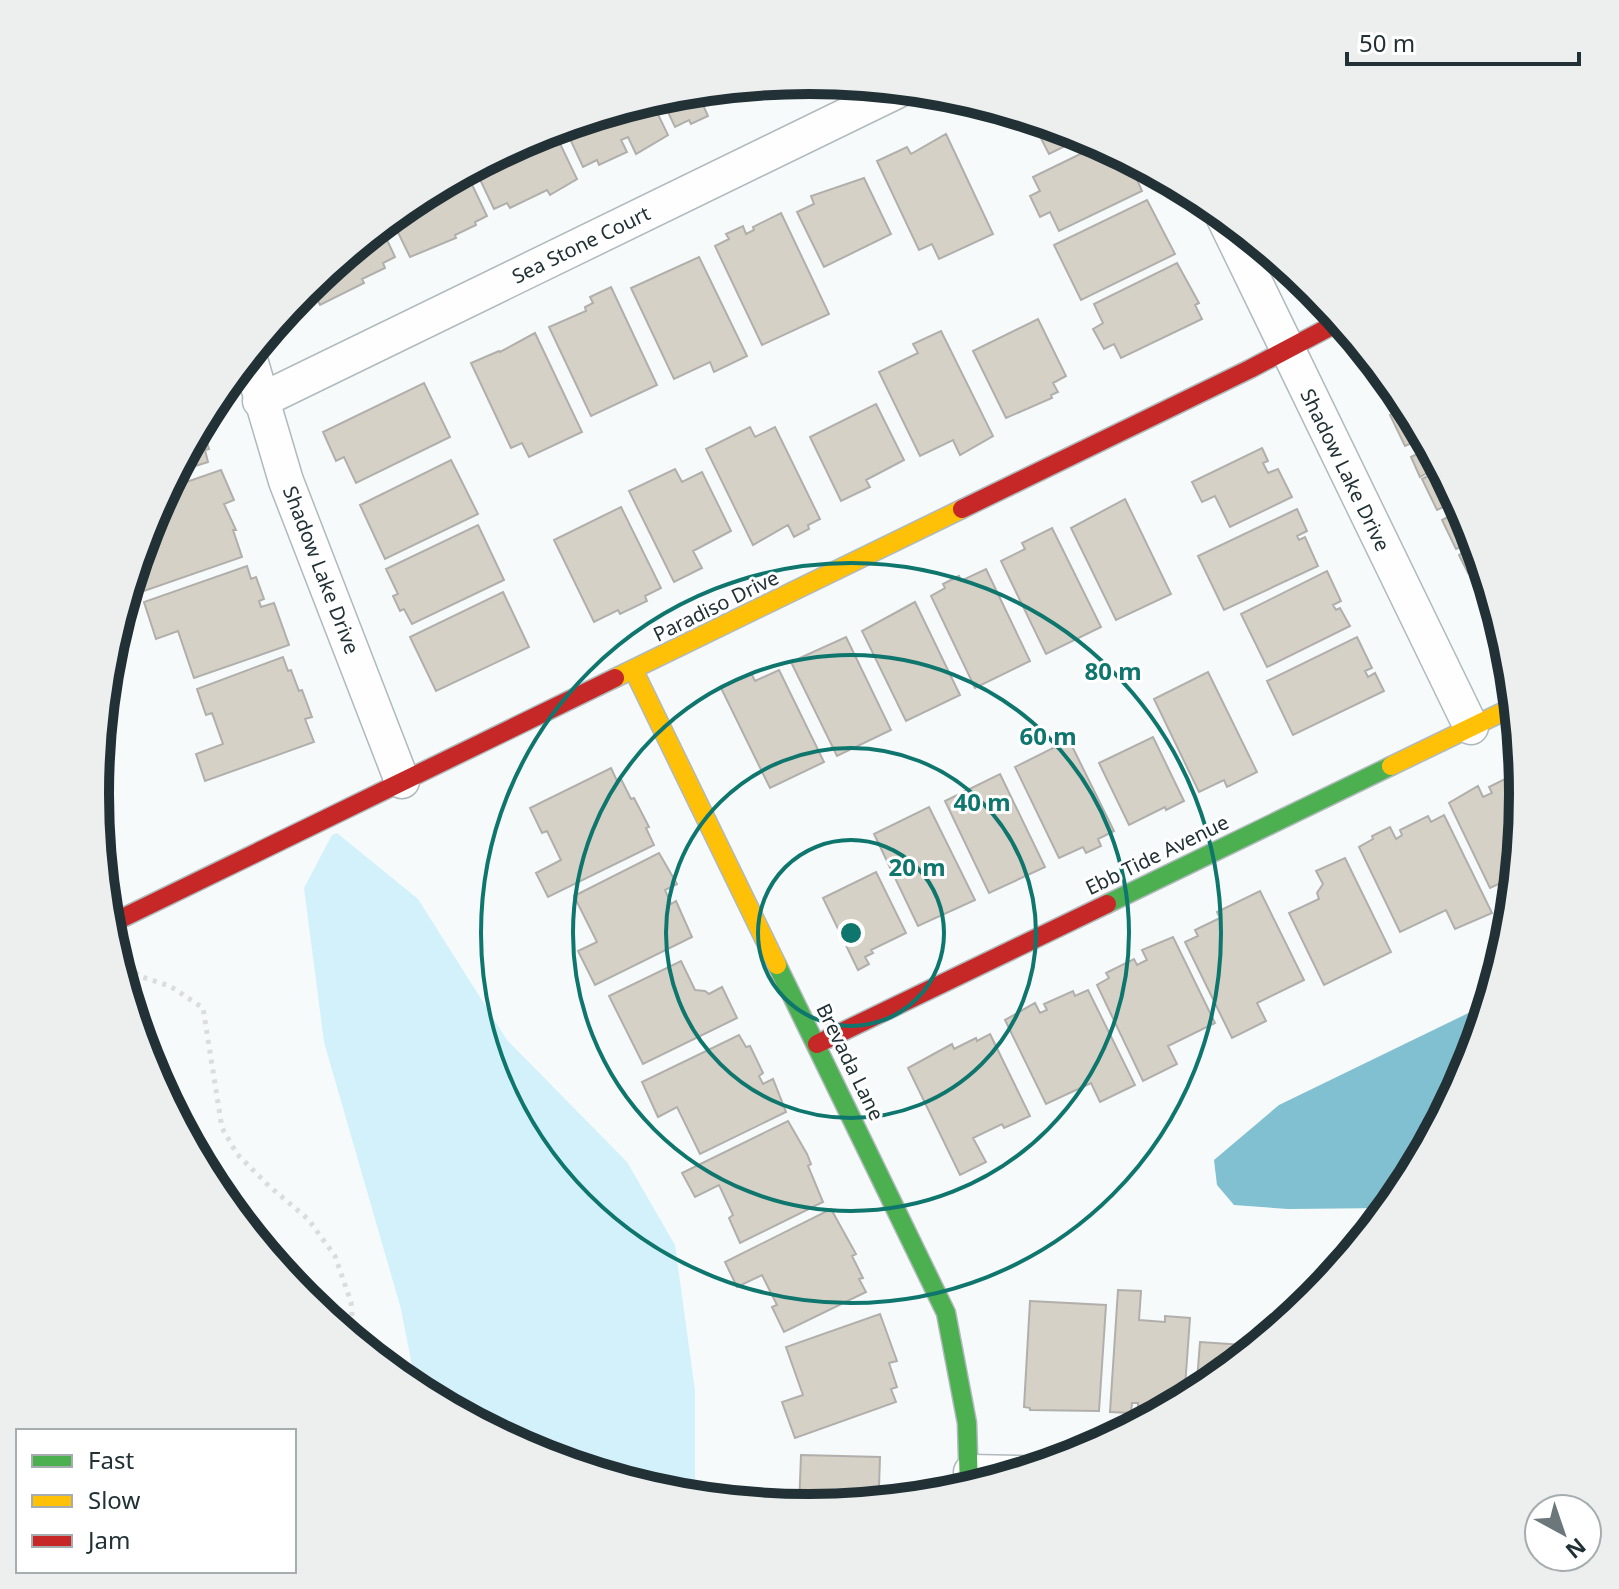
<svg xmlns="http://www.w3.org/2000/svg" width="1619" height="1589" viewBox="0 0 1619 1589" font-family="'Noto Sans',sans-serif">
  <rect width="100%" height="100%" fill="#f6fafb"/>
  <!-- green -->
  <path fill="#d2f1fa" d="M337,833L418,899L507,1040L627,1162L675,1245L695,1391V1484L689,1497L670,1495L536,1454L417,1391L401,1309L324,1042L304,888L332,835Z"/>
  <!-- water -->
  <path fill="#80c0d0" d="M1489,1003L1469,1068L1403,1192L1390,1208L1288,1209L1234,1205L1217,1185L1214,1160L1279,1105Z"/>
  <!-- building -->
  <path fill="#d6d1c6" stroke="#b1afab" stroke-width="2" d="M784,83L755,98L749,86Z
    M736,87L737,90L703,105L708,116L691,124L689,120L675,127L661,97Z
    M651,100L668,135L636,154L628,137L621,140L627,152L599,165L597,160L583,167L564,126Z
    M1031,119L1083,135L1086,136L1049,154Z
    M553,129L577,179L550,195L547,190L510,208L507,203L494,209L474,167L536,134Z
    M946,134L993,234L939,259L932,244L919,250L877,161L907,147L911,154Z
    M1101,144L1128,159L1142,191L1059,231L1050,212L1040,217L1030,196L1040,191L1033,177Z
    M466,172L487,216L475,222L476,225L455,235L456,238L410,257L391,218L413,200Z
    M864,178L891,234L824,267L797,212L814,204L811,196Z
    M1147,200L1175,254L1081,300L1054,245Z
    M781,213L829,314L762,345L715,246L729,239L726,234L743,226L746,234L754,230L753,227Z
    M381,227L395,257L383,263L385,268L362,279L364,283L320,305L310,285Z
    M699,257L747,356L714,372L710,362L674,379L631,288Z
    M1177,263L1199,303L1195,305L1202,319L1121,358L1114,344L1104,349L1093,329L1103,323L1094,304Z
    M611,287L657,385L591,416L549,327L586,311L585,307L593,303L590,297Z
    M1038,319L1066,376L1053,383L1058,392L1051,395L1052,398L1006,418L973,351Z
    M941,331L993,436L960,455L953,440L920,456L879,372L918,353L913,344Z
    M535,333L582,432L529,457L522,443L511,448L471,363L499,351L500,352Z
    M424,383L450,437L356,483L344,457L336,461L323,432Z
    M1394,386L1404,398L1425,437L1405,446L1390,415L1398,411L1395,404L1388,407L1382,392Z
    M876,404L904,460L866,480L870,487L841,501L810,437Z
    M201,424L209,449L205,450L208,462L176,472Z
    M750,427L755,437L775,427L820,519L808,525L809,529L794,537L788,525L753,545L706,449Z
    M1430,447L1458,500L1437,510L1422,479L1428,476L1427,473L1420,477L1411,457Z
    M1262,448L1268,461L1263,463L1268,473L1278,469L1292,497L1230,527L1215,496L1202,502L1192,482Z
    M451,460L478,514L385,559L360,505Z
    M675,469L682,482L702,472L731,531L693,551L702,568L674,582L629,491Z
    M221,470L234,500L224,504L236,530H233L242,557L141,592L134,572L139,557L148,553L144,540L150,521L166,489Z
    M1125,499L1171,594L1116,620L1071,528Z
    M621,507L661,588L645,596L647,601L620,614L618,610L594,622L554,540Z
    M1297,509L1307,531L1297,536L1299,540L1305,537L1318,566L1224,610L1198,556Z
    M1463,509L1470,521L1483,565L1468,573L1459,555L1465,551L1463,546L1456,549L1442,520Z
    M478,525L504,580L412,624L404,609L400,611L393,596L398,594L386,569Z
    M1052,528L1101,627L1046,654L1001,561L1025,549L1022,543Z
    M247,566L251,579L256,577L264,599L259,601L261,607L274,603L289,645L194,678L178,631L156,639L144,602Z
    M986,569L1030,661L975,688L931,596L945,588L943,584L959,576L961,581Z
    M1327,571L1341,601L1333,605L1336,610L1340,608L1350,626L1267,667L1241,614Z
    M1490,588L1499,619L1491,622L1477,594Z
    M503,592L529,647L436,691L410,637Z
    M915,602L960,695L906,721L862,631Z
    M846,637L891,730L837,756L791,662Z
    M1357,637L1372,668L1365,671L1368,677L1375,673L1384,691L1293,735L1267,681Z
    M283,657L288,671L291,670L299,691L302,690L312,717L305,719L314,742L205,781L196,754L223,744L212,713L206,715L197,689Z
    M779,670L824,762L770,788L721,688L751,673L755,681Z
    M1208,672L1257,772L1227,787L1224,780L1199,792L1154,699Z
    M1153,737L1184,801L1166,810L1165,807L1129,825L1099,763Z
    M1069,740L1114,831L1098,839L1101,846L1086,853L1083,847L1059,858L1015,767Z
    M611,768L617,781L621,779L631,799L634,798L649,827L646,828L654,845L548,897L536,873L561,860L547,831L542,833L530,808Z
    M1517,773L1520,779L1522,778L1524,795L1516,876L1490,888L1449,803L1478,786L1483,797L1492,793L1489,787Z
    M1000,774L1045,867L989,893L945,801Z
    M929,807L975,900L918,926L874,834Z
    M1444,815L1492,913L1455,929L1446,910L1400,932L1359,847L1373,839L1372,836L1390,827L1396,839L1402,835L1400,830L1428,816L1431,822Z
    M659,853L677,884L665,890L671,904L676,901L692,937L595,985L578,951L597,942L574,896Z
    M1345,858L1391,952L1324,985L1289,913L1319,899L1317,893L1323,884L1316,871Z
    M876,872L906,933L871,950L873,953L865,957L869,964L858,970L823,898Z
    M1260,891L1304,980L1257,1003L1266,1021L1232,1038L1185,942L1198,936L1195,930L1220,918L1217,912Z
    M1173,937L1215,1023L1168,1046L1177,1064L1143,1081L1097,985L1109,978L1106,973L1134,959L1137,965L1147,960L1142,950Z
    M681,961L695,990L705,991L709,994L722,987L737,1018L643,1064L609,996Z
    M1088,990L1135,1085L1100,1102L1091,1083L1046,1104L1005,1020L1035,1003L1040,1013L1047,1010L1044,1004L1073,991L1075,996Z
    M990,1034L1030,1116L1004,1128L1002,1124L973,1138L986,1162L960,1175L908,1068L952,1044L954,1049L976,1038L977,1041Z
    M739,1035L746,1047L750,1046L763,1073L759,1076L763,1084L773,1079L786,1112L700,1154L677,1107L658,1117L642,1082Z
    M788,1121L807,1154L811,1164L808,1166L823,1202L740,1243L729,1218L733,1215L719,1185L695,1197L682,1173Z
    M831,1209L856,1254L852,1256L863,1278L859,1279L866,1292L784,1332L772,1307L777,1305L762,1275L737,1287L725,1262Z
    M1118,1290L1141,1291L1139,1320L1165,1322V1316L1190,1318L1184,1400L1157,1415L1138,1414V1403H1132L1131,1413L1110,1412Z
    M1030,1301L1106,1305L1099,1411L1030,1410V1408L1024,1407Z
    M880,1314L897,1361L889,1363L897,1387L891,1389L896,1402L795,1438L782,1402L803,1395L786,1347Z
    M1200,1342L1259,1346L1196,1394Z
    M801,1455L880,1457L879,1488L885,1489L891,1500H901L799,1508Z"/>
  <g fill="none" stroke-linecap="round" stroke-linejoin="round">
    <defs>
      <path id="street" d="M1221,212L1471,727
        M249,356L286,481L402,781
        M260,401L901,89
        M971,1472L1021,1473"/>
      <path id="fast" d="M1107,904L1391,766
        M777,965L946,1313L967,1423L969,1489"/>
      <path id="slow" d="M634,671L777,965
        M615,678L962,509
        M1391,766L1515,706"/>
      <path id="jam" d="M962,509L1250,369L1341,321
        M108,925L615,678
        M817,1044L1107,904"/>
    </defs>
    <!-- street casing -->
    <use href="#street" stroke="#b0b9bc" stroke-width="37"/>
    <!-- fast casing -->
    <use href="#fast" stroke="#b0b9bc" stroke-width="21"/>
    <!-- slow casing -->
    <use href="#slow" stroke="#b0b9bc" stroke-width="21"/>
    <!-- jam casing -->
    <use href="#jam" stroke="#b0b9bc" stroke-width="21"/>
    <!-- path -->
    <path stroke="#dbdddd" stroke-width="5" stroke-dasharray="4 6" stroke-linecap="butt" d="M122,957L139,976L170,986L203,1008L222,1128L237,1154L269,1186L308,1219L335,1256L351,1302L354,1341"/>
    <!-- street -->
    <use href="#street" stroke="#fefefe" stroke-width="34"/>
    <!-- fast -->
    <use href="#fast" stroke="#4caf50" stroke-width="18"/>
    <!-- slow -->
    <use href="#slow" stroke="#ffc107" stroke-width="18"/>
    <!-- jam -->
    <use href="#jam" stroke="#c62828" stroke-width="18"/>
  </g>
  <!-- distance rings -->
  <g fill="none" stroke="#0f766e" stroke-width="4">
    <circle cx="851" cy="933" r="93"/>
    <circle cx="851" cy="933" r="185"/>
    <circle cx="851" cy="933" r="278"/>
    <circle cx="851" cy="933" r="370"/>
  </g>
  <g text-anchor="middle" stroke-width="6" stroke-linejoin="round" paint-order="stroke">
    <!-- street labels -->
    <g font-size="20" fill="#213136" stroke="#fff">
      <text transform="translate(581 245) rotate(-26)" y="7">Sea Stone Court</text>
      <text transform="translate(1345 470) rotate(64)" y="7">Shadow Lake Drive</text>
      <text transform="translate(321 570) rotate(69)" y="7">Shadow Lake Drive</text>
      <text transform="translate(716 606) rotate(-26)" y="7">Paradiso Drive</text>
      <text transform="translate(1157 855) rotate(-26)" y="7">Ebb Tide Avenue</text>
      <text transform="translate(850 1062) rotate(64)" y="7">Brevada Lane</text>
    </g>
  </g>
  <!-- crop -->
  <path d="M0 0H1619V1589H0ZM109 794a700 700 0 1 1 1400 0a700 700 0 1 1-1400 0Z" fill="#edefef" fill-rule="evenodd"/>
  <path fill="none" stroke="#213136" stroke-width="10" d="M109 794a700 700 0 1 1 1400 0a700 700 0 1 1-1400 0Z"/>
  <circle cx="851" cy="933" r="12" fill="#0f766e" stroke="#fff" stroke-width="4"/>
  <g font-size="24" text-anchor="middle" font-weight="bold" fill="#0f766e" stroke="#fff" stroke-width="6" stroke-linejoin="round" paint-order="stroke">
    <text x="1113" y="680">80 m</text>
    <text x="1048" y="745">60 m</text>
    <text x="982" y="811">40 m</text>
    <text x="917" y="876">20 m</text>
  </g>
  <!-- legend -->
  <rect x="16" y="1429" width="280" height="144" fill="#ffffff" stroke="#a6adaf" stroke-width="2"/>
  <rect x="32" y="1455" width="40" height="12" fill="#4caf50" stroke="#a6adaf" stroke-width="2"/>
  <text x="88" y="1469" font-size="24" fill="#213136">Fast</text>
  <rect x="32" y="1495" width="40" height="12" fill="#ffc107" stroke="#a6adaf" stroke-width="2"/>
  <text x="88" y="1509" font-size="24" fill="#213136">Slow</text>
  <rect x="32" y="1535" width="40" height="12" fill="#c62828" stroke="#a6adaf" stroke-width="2"/>
  <text x="88" y="1549" font-size="24" fill="#213136">Jam</text>
  <!-- north arrow -->
  <g transform="translate(1563 1533) rotate(140)"><circle r="38" fill="#ffffff" stroke="#a6adaf" stroke-width="2"/>
  <path d="M0-6L14 30L0 20L-14 30Z" fill="#6c777b"/>
  <text y="-12" font-size="22" font-weight="bold" text-anchor="middle" fill="#213136">N</text>
  </g>
  <!-- scale -->
  <path d="M1347 52v12h232v-12" fill="none" stroke="#213136" stroke-width="4"/>
  <text x="1359" y="52" font-size="24" fill="#213136" stroke="#ffffff" stroke-width="6" paint-order="stroke">50 m</text>
</svg>
